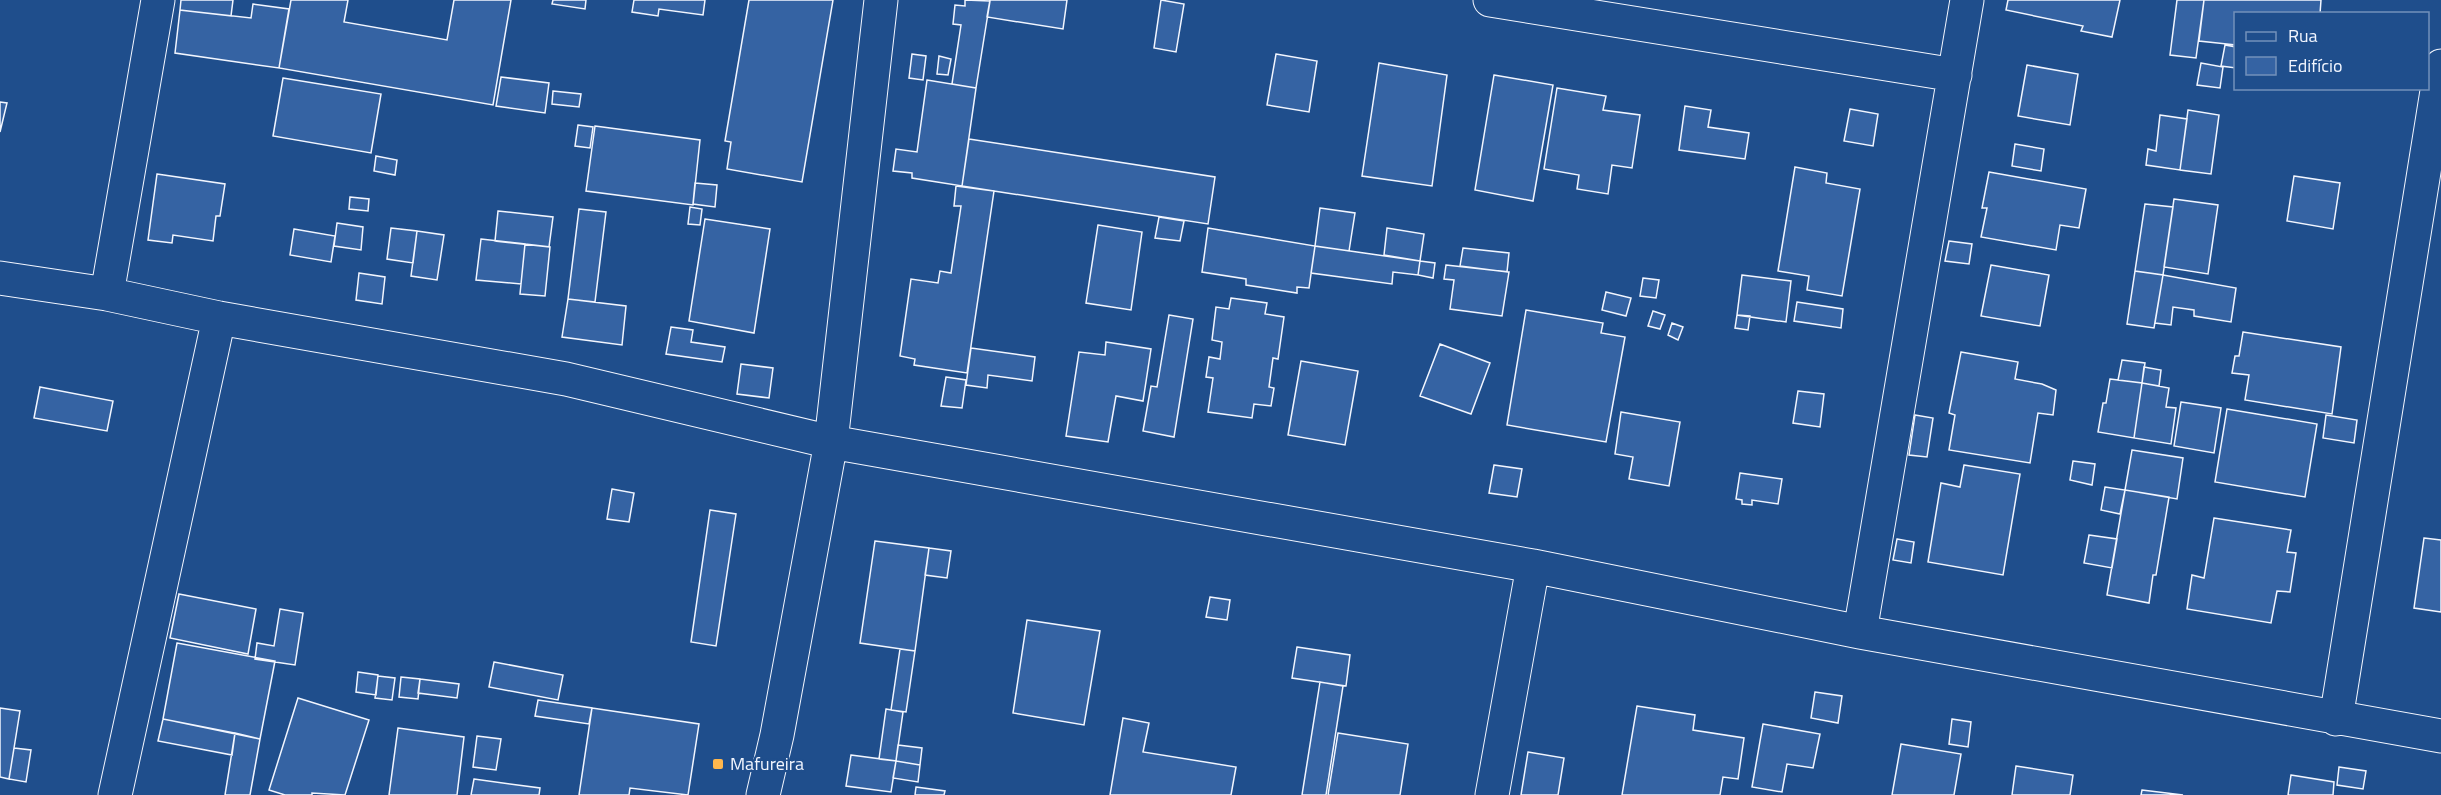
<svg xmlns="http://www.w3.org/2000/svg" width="2441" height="795" viewBox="0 0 2441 795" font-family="'Titillium Web',sans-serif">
  <rect width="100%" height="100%" fill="#1f4e8c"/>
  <!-- building -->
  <path fill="#3563a3" stroke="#f2f6ff" stroke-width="1.5" d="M181,0H233L231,16L180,10Z
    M291,0H348L344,22L447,40L454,0H511L493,105L279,68Z
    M553,0H586L585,9L552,4Z
    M634,0H705L703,15L659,9L658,16L632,12Z
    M749,0H833L802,182L727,169L731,142L725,141Z
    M965,0L990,1L976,88L952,84L961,25L953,24L955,5L965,6Z
    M990,0H1067L1063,29L987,17Z
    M1161,0L1184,4L1176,52L1154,48Z
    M2008,0H2120L2112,37L2081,31L2083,26L2006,10Z
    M2177,0H2204L2196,58L2170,55Z
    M2204,0H2321L2320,14H2236V45L2199,41Z
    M253,4L289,9L279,68L175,53L180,10L251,18Z
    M2225,45L2236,47V68L2221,66Z
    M912,54L926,56L923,80L909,78Z
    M1276,54L1317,61L1309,112L1267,105Z
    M939,56L951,59L948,75L937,74Z
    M1379,63L1447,75L1432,186L1362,176Z
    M2201,63L2223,67L2220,88L2197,85Z
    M2027,65L2078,74L2070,125L2018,116Z
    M1494,75L1553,85L1533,201L1475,190Z
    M501,77L549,83L545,113L496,106Z
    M283,78L381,94L371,153L273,136Z
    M927,80L976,88L962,186L912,178V173L893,171L896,149L917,152Z
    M1557,88L1606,96L1603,110L1640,115L1632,168L1612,165L1608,194L1577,189L1579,175L1544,169Z
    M553,91L581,94L579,107L552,104Z
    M0,102L7,103L0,132Z
    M1685,106L1711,110L1708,127L1749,133L1745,159L1679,150Z
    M1850,109L1878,114L1873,146L1844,141Z
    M2188,110L2219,115L2211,174L2180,170Z
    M2160,115L2187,119L2180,170L2146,165L2148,149L2156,151Z
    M578,125L593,127L590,148L575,146Z
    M595,126L700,140L693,205L586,191Z
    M969,139L1215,177L1208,224L962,186Z
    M2015,144L2044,149L2041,171L2012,166Z
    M376,156L397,160L395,175L374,171Z
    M1795,167L1827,173L1826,183L1860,189L1842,296L1807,290L1809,276L1778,271Z
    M1989,172L2086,189L2079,228L2060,225L2056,250L1981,237L1987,208H1982Z
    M157,174L225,184L220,216H216L213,241L173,235L172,243L148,240Z
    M2294,176L2340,183L2333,229L2287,221Z
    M695,183L717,185L715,207L693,204Z
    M956,186L994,191L967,373L914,365L915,359L900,356L911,279L938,283L940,271L951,273L961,206H954Z
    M350,197L369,199L368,211L349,209Z
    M2174,199L2218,205L2208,274L2164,267Z
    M2145,204L2173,207L2163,275L2135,271Z
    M690,207L702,209L700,225L688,224Z
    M1320,208L1355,213L1349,251L1315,246Z
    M579,209L606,212L595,302L568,299Z
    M498,211L553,217L549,247L495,241Z
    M1159,217L1184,221L1180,241L1155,238Z
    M705,219L770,229L754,333L689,321Z
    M337,223L363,227L361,250L334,246Z
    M1098,225L1142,232L1131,310L1086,303Z
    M391,228L417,231L413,263L387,259Z
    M1208,228L1315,246L1309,288L1297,287V293L1246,285V279L1202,272Z
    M1387,228L1424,234L1420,261L1384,255Z
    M294,229L335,236L331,262L290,255Z
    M417,231L444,235L437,280L411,276Z
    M481,239L525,244L521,284L476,280Z
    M1949,241L1972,244L1969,264L1945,261Z
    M525,244L550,247L545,296L520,294Z
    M1315,246L1420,261L1418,275L1393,272L1392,284L1311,273Z
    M1463,248L1509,253L1507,272L1460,266Z
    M1420,261L1435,263L1433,278L1418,275Z
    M1446,265L1509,272L1502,316L1450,309L1454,280L1444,279Z
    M1991,265L2049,275L2040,326L1981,316Z
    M2135,271L2163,275L2154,328L2127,324Z
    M359,273L385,277L382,304L356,300Z
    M1742,275L1791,281L1786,322L1737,315Z
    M2163,275L2236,288L2231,322L2194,316V310L2173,307L2171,325L2155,323Z
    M1643,278L1659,280L1656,298L1640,296Z
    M1606,292L1631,298L1626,316L1602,310Z
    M1231,298L1267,303L1265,314L1284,317L1278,359L1273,358L1269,387L1274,388L1271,406L1254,404L1252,418L1208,412L1213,378L1206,377L1209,357L1220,359L1222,342L1212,340L1216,307L1229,309Z
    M568,299L626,306L622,345L562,337Z
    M1797,302L1843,309L1841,328L1794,321Z
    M1526,310L1603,323L1601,333L1625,337L1606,442L1507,425Z
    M1653,311L1665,315L1660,329L1648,326Z
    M1169,315L1193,319L1174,437L1143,431L1151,386L1157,387Z
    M1737,315L1750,316L1748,330L1735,328Z
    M1672,323L1683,327L1678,340L1668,335Z
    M671,327L693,330L691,342L725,347L722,362L666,354Z
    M2243,332L2341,347L2332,414L2245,400L2249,375L2232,373L2235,356H2239Z
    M1106,342L1151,349L1143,401L1116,396L1108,442L1066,436L1079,352L1105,355Z
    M1440,344L1490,363L1471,414L1420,396Z
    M971,348L1035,357L1032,381L988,375L987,388L966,385Z
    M1961,352L2018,362L2015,379L2042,384L2056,390L2053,415L2038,413L2030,463L1949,450L1955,415L1949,413Z
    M2122,360L2145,363L2142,383L2118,380Z
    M1301,361L1358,371L1345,445L1288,435Z
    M741,364L773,368L769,398L737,394Z
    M2144,367L2161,370L2159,386L2142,383Z
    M946,377L966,380L962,408L941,406Z
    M2110,379L2142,383L2134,438L2098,432L2103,403H2106Z
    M2142,383L2169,388L2166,407L2176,408L2171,444L2134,438Z
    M40,387L113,401L107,431L34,418Z
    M1798,391L1824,394L1820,427L1793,423Z
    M2181,402L2221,408L2214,453L2174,446Z
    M2227,409L2317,424L2305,497L2215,482Z
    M1621,412L1680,422L1669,486L1629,479L1633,457L1615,454Z
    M1915,415L1933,418L1927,457L1909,455Z
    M2326,415L2357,420L2354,443L2323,438Z
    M2132,450L2183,458L2177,499L2125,490Z
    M2073,461L2095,464L2092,485L2070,480Z
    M1494,465L1522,469L1517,497L1489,493Z
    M1964,465L2020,474L2003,575L1928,562L1941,483L1960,487Z
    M1740,473L1782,479L1778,504L1752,500V505L1742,504V500L1736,499Z
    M2105,487L2125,490L2120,514L2101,510Z
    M612,489L634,493L629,522L607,519Z
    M2125,490L2169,497L2156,575H2153L2149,603L2107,595Z
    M710,510L736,514L716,646L691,642Z
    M2214,518L2291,530L2287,552L2296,553L2290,592L2277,591L2271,623L2187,609L2192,575L2204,578Z
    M2089,535L2117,539L2112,568L2084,563Z
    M2424,538L2441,540V612L2414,608Z
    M1897,539L1914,542L1911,563L1893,560Z
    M875,541L929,548L915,651L860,643Z
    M929,548L951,551L947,578L925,575Z
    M179,594L256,609L248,654L170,638Z
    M1210,597L1230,600L1227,620L1206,617Z
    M280,609L303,613L295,665L255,659L257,643L274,646Z
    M1027,620L1100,631L1084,725L1013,713Z
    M177,643L275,661L260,739L163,719Z
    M1297,647L1350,655L1346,686L1292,678Z
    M900,649L915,651L906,712L891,710Z
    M494,662L563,675L558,700L489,687Z
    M358,672L378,675L376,695L356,692Z
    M378,676L395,678L392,700L375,698Z
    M401,677L420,679L418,699L399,697Z
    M420,679L459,684L457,698L418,693Z
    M1320,682L1343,686L1326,795H1302Z
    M1815,692L1842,696L1838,723L1811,718Z
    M298,698L369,720L345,795L312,793V795H285L269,790Z
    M538,700L592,708L589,724L535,716Z
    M1637,706L1695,715L1693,730L1744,738L1738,779L1723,777L1720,795H1622Z
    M0,708L20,711L9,779L0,777Z
    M592,708L699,724L688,795L630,788L629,795H579Z
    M886,709L903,712L896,761L879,759Z
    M1123,718L1149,723L1143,752L1236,767L1231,795H1110Z
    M163,719L235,733L232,755L158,741Z
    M1952,719L1971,722L1968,747L1949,744Z
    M1763,724L1820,734L1813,768L1787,764L1782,792L1752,787Z
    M398,728L464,737L457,795H389Z
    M235,733L260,739L250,795H225Z
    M1338,733L1408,744L1400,795H1328Z
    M477,736L501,739L496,770L473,767Z
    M1901,744L1961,754L1954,795H1892Z
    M898,745L922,748L920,765L896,761Z
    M14,748L31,750L26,782L9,779Z
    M1528,752L1564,758L1558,795H1521Z
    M851,755L896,761L891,792L846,786Z
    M896,761L920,765L918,782L893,778Z
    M2016,766L2073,775L2070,795H2012Z
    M2339,767L2366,771L2363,789L2337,785Z
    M2291,775L2334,782L2333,795H2288Z
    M474,779L540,788L539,795H471Z
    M916,787L945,791L944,795H915Z
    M2142,790L2183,795H2141Z"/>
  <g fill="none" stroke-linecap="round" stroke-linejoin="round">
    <defs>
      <path id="minor" d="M1490,0L1955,75
        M0,278L107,294L219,318L566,379L831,442L1533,566L1860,632L2441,736
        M107,294L158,0
        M1860,632L1967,0
        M2336,719L2441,66
        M115,795L219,318
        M763,795L777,735L831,442L881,0
        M1492,795L1533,566"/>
    </defs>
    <!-- minor casing -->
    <use href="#minor" stroke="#f2f6ff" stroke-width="35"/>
    <!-- minor -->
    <use href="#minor" stroke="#1f4e8c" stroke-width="33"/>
  </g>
  <!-- markers -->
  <rect fill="#ffb74d" stroke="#1f4e8c" stroke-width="2" x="712" y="758" width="12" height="12" rx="3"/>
  <g text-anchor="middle" stroke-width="4.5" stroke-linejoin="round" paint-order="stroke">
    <!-- poi labels -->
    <g font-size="18" fill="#f2f6ff" stroke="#1f4e8c" text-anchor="start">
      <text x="730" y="770">Mafureira</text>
    </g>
  </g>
  <!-- legend -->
  <rect x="2234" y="12" width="195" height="78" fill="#1f4e8c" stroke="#7391ba" stroke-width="1.5"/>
  <rect x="2246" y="32" width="30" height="9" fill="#1f4e8c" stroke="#7391ba" stroke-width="1.5"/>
  <text x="2288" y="42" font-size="18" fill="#f2f6ff">Rua</text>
  <rect x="2246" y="57" width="30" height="18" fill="#3563a3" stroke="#7391ba" stroke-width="1.5"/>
  <text x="2288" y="72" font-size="18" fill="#f2f6ff">Edifício</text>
</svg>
